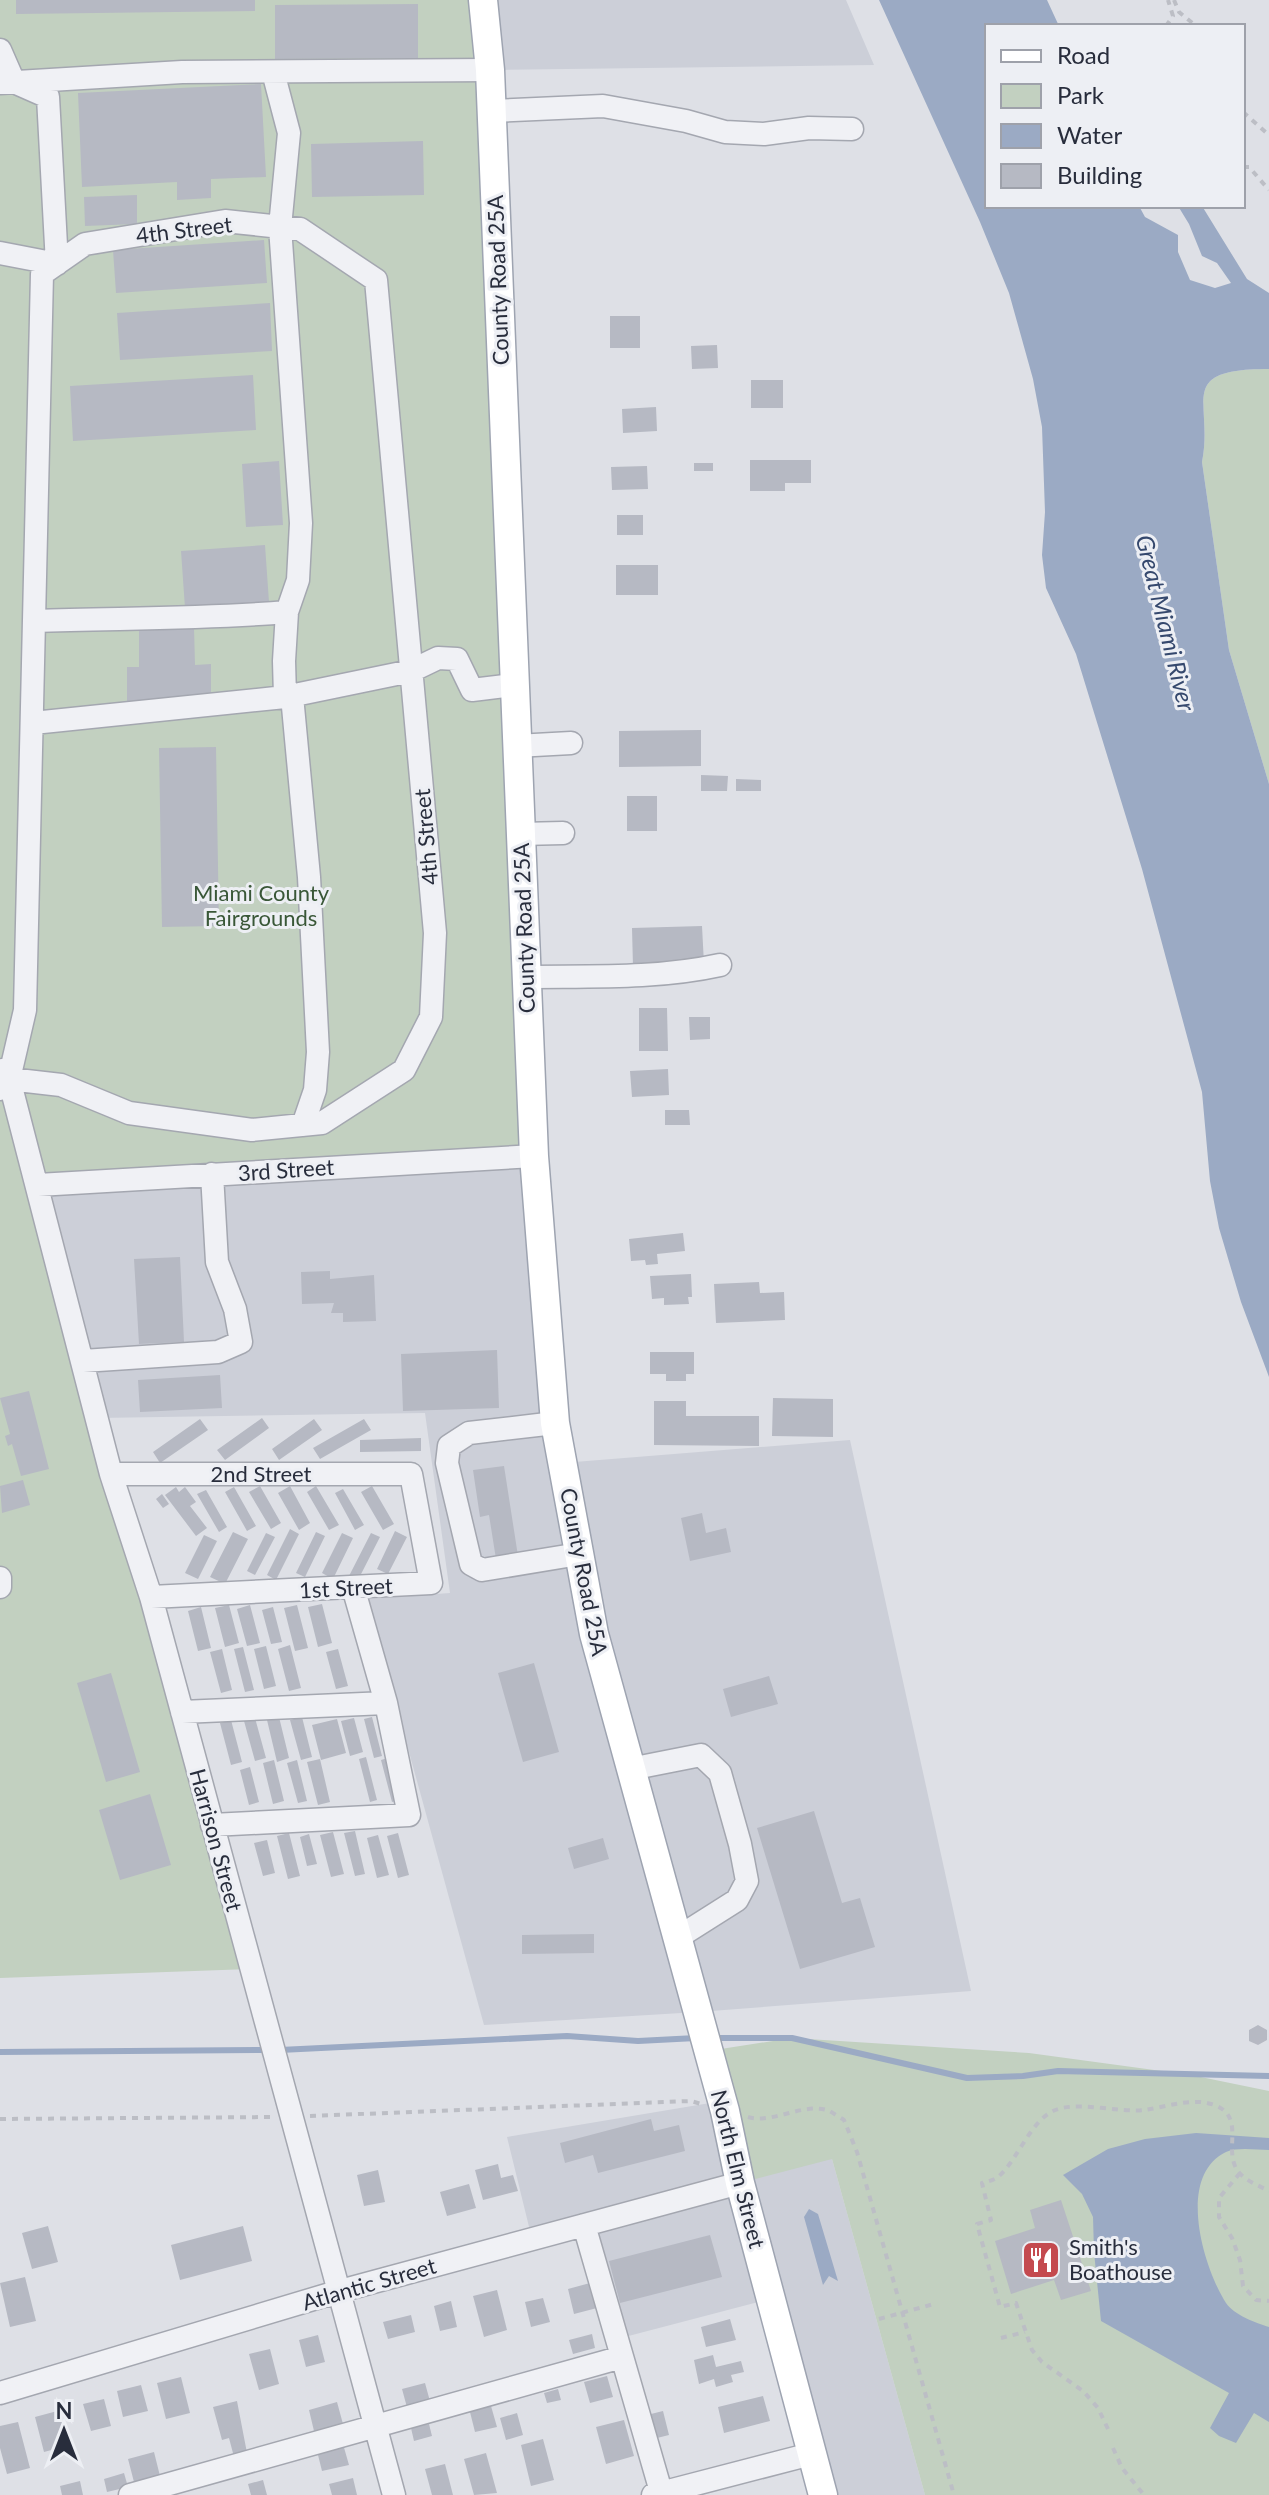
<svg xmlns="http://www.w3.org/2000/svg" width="1269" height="2495" viewBox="0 0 1269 2495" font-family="Lato,sans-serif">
  <rect width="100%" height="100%" fill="#dee0e6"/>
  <!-- built -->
  <path fill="#cccfd8" d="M483,0H846L874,65L490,70Z
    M534,1156L562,1463L850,1440L971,1991L698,2012L484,2025L367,1599L450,1593L425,1413L98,1418L38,1185Z
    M722,2101L832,2159L925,2495H823L770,2299L617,2339L584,2226L532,2239L507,2137Z"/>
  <!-- green -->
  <path fill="#c2d0c0" d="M0,0H483L534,1156L39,1185L250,1969L0,1978Z
    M1269,369V784L1229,650L1202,462C1214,401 1174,369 1269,369Z
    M792,2038L1029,2053L1191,2075L1269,2091V2495H925L832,2159L740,2183L708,2051Z"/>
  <!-- water -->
  <path fill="#9baac4" d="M879,0H1047L1059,26H987V206H1139L1145,217L1178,235V252L1190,280L1215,288L1231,283L1217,263L1202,256L1189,224L1178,206H1202L1247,279L1269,293V369C1174,369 1214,401 1202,462L1229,650L1269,784V1377L1241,1302L1219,1228L1210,1181L1202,1092L1142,869L1076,654L1046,588L1042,555L1045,512L1042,427L1033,379L1009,293L980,222Z
    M1196,2133L1269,2138V2150C1257,2150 1237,2147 1226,2152C1176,2176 1203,2267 1226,2303C1234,2315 1256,2323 1269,2327V2422L1254,2413L1236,2443L1219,2436L1210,2428L1229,2393L1101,2321L1094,2252L1093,2217L1082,2194L1063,2175L1108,2149L1145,2139Z
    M809,2209L818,2214L838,2281L829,2276L823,2285L804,2217Z"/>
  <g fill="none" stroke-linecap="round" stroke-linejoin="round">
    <!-- stream -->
    <path stroke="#9baac4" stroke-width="6" d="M711,2038H792L967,2078L1023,2076L1058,2071L1269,2076
      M280,2050L567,2036L638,2041L696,2038
      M0,2052L268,2050"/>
  </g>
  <!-- building -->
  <path fill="#b6b9c3" d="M16,0H255V11L16,14Z
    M418,4V58L275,59V5Z
    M261,84L266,177L211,179V198L177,200V182L82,187L78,93Z
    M423,141L424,195L312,197L311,144Z
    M137,195V224L85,226L84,197Z
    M264,240L267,283L116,293L113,250Z
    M270,303L272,351L120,360L117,313Z
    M610,316H640V348H610Z
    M717,345L718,368L692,369L691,346Z
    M253,375L256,430L73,441L70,386Z
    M751,380H783V408H751Z
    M656,407L657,431L623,433L622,409Z
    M750,460H811V483H785V491H750Z
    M279,461L283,525L246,527L242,464Z
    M694,463H713V471H694Z
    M647,466L648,489L612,490L611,467Z
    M617,515H643V535H617Z
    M265,545L269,602L185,608L181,551Z
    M616,565H658V595H616Z
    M194,628L195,665L211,664V699L127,701V667H139V630Z
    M701,730V766L619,767V731Z
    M216,747L219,926L162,927L159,748Z
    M701,775L728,776L727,791H701Z
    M736,779L761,780V791H736Z
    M627,796H657V831H627Z
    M702,926L704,964L633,967L632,928Z
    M639,1008H667L668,1051H639Z
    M689,1017H710V1039L690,1040Z
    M668,1069L669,1095L632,1097L630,1071Z
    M665,1110H689L690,1125H665Z
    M683,1233L685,1251L657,1254L658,1264L646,1265L645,1260L631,1261L629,1239Z
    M180,1257L184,1342L139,1344L134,1259Z
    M330,1271V1279L374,1275L376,1321L343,1322V1313H331L334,1303L302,1304L301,1272Z
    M691,1274L692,1297H688L689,1304L664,1305V1298L652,1299L650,1276Z
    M759,1282L760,1293L784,1292L785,1320L716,1323L714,1284Z
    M497,1350L499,1408L403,1411L401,1354Z
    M650,1352H694V1374H686V1381H666V1374H650Z
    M220,1375L222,1408L140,1412L138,1380Z
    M29,1391L49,1469L21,1476L12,1444L8,1446L5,1436L10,1434L0,1398Z
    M773,1398L833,1399V1437L772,1436Z
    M654,1401H686V1416H759V1446L654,1445Z
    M262,1418L269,1428L225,1460L217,1450Z
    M200,1419L208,1430L160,1463L153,1452Z
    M314,1419L322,1430L279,1460L272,1449Z
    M364,1419L371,1430L320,1459L313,1448Z
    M421,1438V1451L360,1452V1440Z
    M504,1466L518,1556L496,1559L489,1515L480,1517L473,1470Z
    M23,1480L30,1505L2,1513L0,1486Z
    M260,1486L281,1523L271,1529L249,1492Z
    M290,1486L310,1523L299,1530L278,1493Z
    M316,1486L339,1525L329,1530L307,1492Z
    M372,1486L394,1524L383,1530L361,1492Z
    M176,1487L179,1492L185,1487L196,1502L190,1506L207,1528L196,1536L165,1495Z
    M234,1487L256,1526L247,1531L225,1492Z
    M343,1489L364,1525L355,1530L335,1493Z
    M206,1490L227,1527L219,1532L197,1494Z
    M162,1494L169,1504L163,1508L156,1499Z
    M702,1513L706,1533L726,1528L731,1552L690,1561L681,1518Z
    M290,1529L299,1534L276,1580L267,1575Z
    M395,1531L407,1537L388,1574L377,1569Z
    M233,1532L248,1539L225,1584L210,1577Z
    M316,1532L325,1536L305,1577L296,1573Z
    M266,1533L275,1537L255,1575L247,1571Z
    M342,1533L353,1538L333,1579L322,1573Z
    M371,1533L380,1537L358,1580L349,1576Z
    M204,1535L217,1541L198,1579L185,1573Z
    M322,1604L332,1643L318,1647L308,1607Z
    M229,1605L239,1643L225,1647L215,1608Z
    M250,1605L260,1643L247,1646L237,1609Z
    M297,1605L308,1648L295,1651L284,1608Z
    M201,1607L211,1648L198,1651L188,1611Z
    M273,1607L282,1642L271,1644L262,1610Z
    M290,1645L301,1688L289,1691L278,1649Z
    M266,1646L276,1686L264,1689L254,1649Z
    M243,1647L254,1690L245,1692L234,1649Z
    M222,1649L232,1690L221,1693L210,1652Z
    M338,1649L348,1686L336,1689L326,1652Z
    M534,1663L559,1752L523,1762L498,1673Z
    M111,1673L140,1772L106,1782L77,1683Z
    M769,1676L778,1704L731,1717L723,1689Z
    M279,1717L289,1758L277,1762L267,1720Z
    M302,1717L312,1757L301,1760L290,1720Z
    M372,1717L382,1756L374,1758L364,1719Z
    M255,1718L266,1758L255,1761L244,1721Z
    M354,1718L363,1752L350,1756L341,1721Z
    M337,1719L346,1753L321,1760L312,1725Z
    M231,1720L242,1762L231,1765L220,1723Z
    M366,1757L377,1800L370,1802L359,1759Z
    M391,1757L402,1799L392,1802L381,1760Z
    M320,1759L330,1802L318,1805L307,1762Z
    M274,1760L284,1801L273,1804L263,1763Z
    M297,1760L307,1801L298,1803L287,1763Z
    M250,1767L259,1802L249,1805L240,1770Z
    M150,1794L171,1865L120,1880L99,1810Z
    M814,1811L842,1903L860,1898L875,1947L800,1969L757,1828Z
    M355,1831L365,1874L355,1876L344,1833Z
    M333,1832L344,1874L331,1877L320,1835Z
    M289,1833L300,1876L288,1879L277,1836Z
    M398,1833L409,1875L398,1878L387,1836Z
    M309,1834L317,1864L307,1866L300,1837Z
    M378,1835L389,1875L377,1878L367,1838Z
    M603,1838L609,1859L574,1869L568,1848Z
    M267,1840L275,1873L263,1876L254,1843Z
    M594,1934V1953L522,1954V1935Z
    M1258,2025L1267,2030V2040L1258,2045L1249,2041V2030Z
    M651,2119L654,2131L679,2125L685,2151L598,2173L593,2155L565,2163L560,2143Z
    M498,2164L501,2178L513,2175L518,2191L483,2200L475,2170Z
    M378,2170L385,2202L364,2206L357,2175Z
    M469,2184L476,2208L447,2216L440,2192Z
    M1061,2200L1091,2291L1061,2300L1054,2280L1011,2294L995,2241L1035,2228L1030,2210Z
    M48,2226L58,2262L32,2269L22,2233Z
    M243,2226L252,2261L180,2280L171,2245Z
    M710,2235L722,2277L620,2303L609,2261Z
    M25,2277L36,2321L10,2327L0,2283Z
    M590,2283L597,2308L574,2314L568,2289Z
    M497,2290L507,2330L484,2337L473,2296Z
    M543,2298L550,2322L531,2327L525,2302Z
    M451,2301L457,2327L440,2331L434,2306Z
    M411,2315L415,2332L388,2339L383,2322Z
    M730,2319L736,2340L706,2347L701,2327Z
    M592,2334L595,2348L573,2354L569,2340Z
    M318,2335L325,2362L306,2367L299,2340Z
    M270,2349L279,2384L259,2390L249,2354Z
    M713,2355L716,2367L741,2361L744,2372L731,2375L733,2382L716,2387L714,2379L699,2384L694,2360Z
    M607,2376L613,2397L590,2403L584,2382Z
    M181,2377L190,2413L166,2419L157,2383Z
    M425,2383L431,2405L408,2411L402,2389Z
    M141,2385L148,2411L123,2417L117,2391Z
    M558,2389L561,2400L547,2403L544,2393Z
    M763,2396L770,2421L724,2433L718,2407Z
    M104,2399L111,2426L91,2431L83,2404Z
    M237,2401L247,2453L234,2457L229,2438L222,2440L213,2407Z
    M337,2402L343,2424L314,2431L309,2410Z
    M491,2406L497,2427L475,2432L470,2412Z
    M61,2410L70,2445L44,2452L35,2417Z
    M663,2411L669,2435L653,2439L647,2415Z
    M517,2413L523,2435L506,2440L500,2418Z
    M624,2420L634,2456L606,2464L596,2427Z
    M18,2422L30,2468L7,2474L0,2448V2426Z
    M429,2424L432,2436L414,2441L411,2428Z
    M543,2439L554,2480L531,2486L521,2445Z
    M343,2444L349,2465L322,2471L317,2451Z
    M154,2452L160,2476L134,2482L128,2459Z
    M486,2453L497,2493L474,2495L464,2459Z
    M445,2464L453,2495H432L425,2469Z
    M124,2473L128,2487L107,2492L104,2479Z
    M353,2478L357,2495H332L329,2484Z
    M263,2480L267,2495H251L248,2484Z
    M80,2481L83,2495H62L60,2486Z"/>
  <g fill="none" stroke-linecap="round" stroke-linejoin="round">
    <defs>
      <path id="minor" d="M0,50L14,82L48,97L57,264L0,253
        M273,72L289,133L280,227L301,523L298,580L287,612L284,661L285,697
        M0,83L182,72L490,70
        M492,111L603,106L686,121L725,132L764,134L809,128L852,129
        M35,621C119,618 203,619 287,612
        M292,696L309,877L318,1052L315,1090L303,1125
        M33,723L285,697L411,671L438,658L457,659L472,690L513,685
        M516,746L571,743
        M520,834L563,833
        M526,977C590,976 657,979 720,965
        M2,1070L9,1079L111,1474L151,1597L394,2495
        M0,1089L9,1079L61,1085L129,1113L252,1130L322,1123L404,1070L431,1017L435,933L376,280L300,229L225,221L85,244L42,274L25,1010L9,1079
        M38,1185L534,1156
        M83,1361L218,1352L241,1342L235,1309L217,1262L212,1174
        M555,1423L469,1433L449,1446L447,1463L471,1564L482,1570L579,1554
        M111,1474H411L431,1583L151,1597
        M0,1578V1587
        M182,1712L386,1703
        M630,1769L701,1755L720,1773L740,1844L747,1881L737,1900L677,1938
        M212,1825L409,1815L386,1703L353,1587
        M584,2225L662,2495
        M0,2393L340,2291L740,2183
        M130,2495L622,2357
        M653,2495L811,2454"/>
      <path id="major" d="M483,0L490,70L534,1156L555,1423L594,1634L725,2111L740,2183L823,2495"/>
    </defs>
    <!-- minor casing -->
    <use href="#minor" stroke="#a4a7b0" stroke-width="25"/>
    <!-- major casing -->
    <use href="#major" stroke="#9ea4b1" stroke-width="31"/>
    <!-- path -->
    <path stroke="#bcbec5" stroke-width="4" stroke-dasharray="6 6" stroke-linecap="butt" d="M1174,0L1179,12L1196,26
      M1166,26L1173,16L1168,0
      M1243,112L1269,135
      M1243,167H1249L1269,190
      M310,2116L691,2101L701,2104
      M748,2117C773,2124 801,2103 827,2110C832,2112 839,2117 844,2120L857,2152L954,2495
      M0,2119L274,2117
      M1240,2173L1219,2198V2217L1232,2238L1240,2260L1243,2286L1256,2300L1269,2301
      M879,2319L934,2304
      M1001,2338L1025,2332
      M1108,2429L1098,2408L1083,2391L1042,2362L1032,2350L1016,2303L1000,2307L977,2224L991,2220L982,2183C987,2182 994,2180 998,2177C1017,2161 1030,2122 1053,2111C1076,2100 1119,2113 1144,2110C1167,2107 1194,2096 1217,2106C1243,2118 1226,2146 1235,2166C1240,2179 1258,2185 1269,2191
      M1113,2448L1122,2468L1144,2495"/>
    <!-- minor -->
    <use href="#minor" stroke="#f0f1f5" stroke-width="22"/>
    <!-- major -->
    <use href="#major" stroke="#fff" stroke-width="28"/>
  </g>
  <!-- icons -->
  <defs>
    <symbol id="restaurant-square" viewBox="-11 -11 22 22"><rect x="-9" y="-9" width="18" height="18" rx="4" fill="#c44a4f" stroke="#edeff4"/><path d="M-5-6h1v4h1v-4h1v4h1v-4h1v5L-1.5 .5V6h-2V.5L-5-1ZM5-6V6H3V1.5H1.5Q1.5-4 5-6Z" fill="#fff"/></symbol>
  </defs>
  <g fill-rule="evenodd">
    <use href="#restaurant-square" x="1019" y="2238" width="44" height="44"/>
  </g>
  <g text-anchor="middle" stroke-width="6" stroke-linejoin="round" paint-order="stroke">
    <!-- street labels -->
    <g font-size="22" fill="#282d3c" stroke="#edeff4">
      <text transform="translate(184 230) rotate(-7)" y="8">4th Street</text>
      <text transform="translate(498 280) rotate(-92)" y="8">County Road 25A</text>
      <text transform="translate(426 837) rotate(-95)" y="8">4th Street</text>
      <text transform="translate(524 928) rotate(-92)" y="8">County Road 25A</text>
      <text transform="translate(286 1170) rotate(-4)" y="8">3rd Street</text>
      <text x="261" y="1482">2nd Street</text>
      <text transform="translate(584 1572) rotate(79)" y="8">County Road 25A</text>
      <text transform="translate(346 1588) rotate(-3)" y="8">1st Street</text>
      <text transform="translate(216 1840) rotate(75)" y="8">Harrison Street</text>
      <text transform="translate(738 2169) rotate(76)" y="8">North Elm Street</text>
      <text transform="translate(369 2284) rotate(-16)" y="8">Atlantic Street</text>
    </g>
    <!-- park labels -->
    <g font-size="22" fill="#395737" stroke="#edeff4">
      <text x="261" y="901">Miami County<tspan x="261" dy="25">Fairgrounds</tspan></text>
    </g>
    <!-- poi labels -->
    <g font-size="22" fill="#282d3c" stroke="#edeff4" text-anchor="start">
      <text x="1069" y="2255">Smith's<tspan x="1069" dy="25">Boathouse</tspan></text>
    </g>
    <!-- water labels -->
    <g font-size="24" font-style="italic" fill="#35486d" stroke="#edeff4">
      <text transform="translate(1165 623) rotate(76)" y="8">Great Miami River</text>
    </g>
  </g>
  <!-- legend -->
  <rect x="985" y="24" width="260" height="184" fill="#edeff4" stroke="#9ea1aa" stroke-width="2"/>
  <rect x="1001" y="50" width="40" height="12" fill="#ffffff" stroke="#9ea1aa" stroke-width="2"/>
  <text x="1057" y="64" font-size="24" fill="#282d3c">Road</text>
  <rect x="1001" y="84" width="40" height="24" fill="#c2d0c0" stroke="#9ea1aa" stroke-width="2"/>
  <text x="1057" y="104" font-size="24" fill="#282d3c">Park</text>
  <rect x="1001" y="124" width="40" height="24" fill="#9baac4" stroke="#9ea1aa" stroke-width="2"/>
  <text x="1057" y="144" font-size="24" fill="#282d3c">Water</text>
  <rect x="1001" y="164" width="40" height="24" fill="#b6b9c3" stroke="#9ea1aa" stroke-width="2"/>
  <text x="1057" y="184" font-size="24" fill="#282d3c">Building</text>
  <!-- north arrow -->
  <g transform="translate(64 2431)" stroke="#edeff4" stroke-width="6" paint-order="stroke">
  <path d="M0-6L14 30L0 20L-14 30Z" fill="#282d3c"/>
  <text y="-12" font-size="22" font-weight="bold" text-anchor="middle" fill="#282d3c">N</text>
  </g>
</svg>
